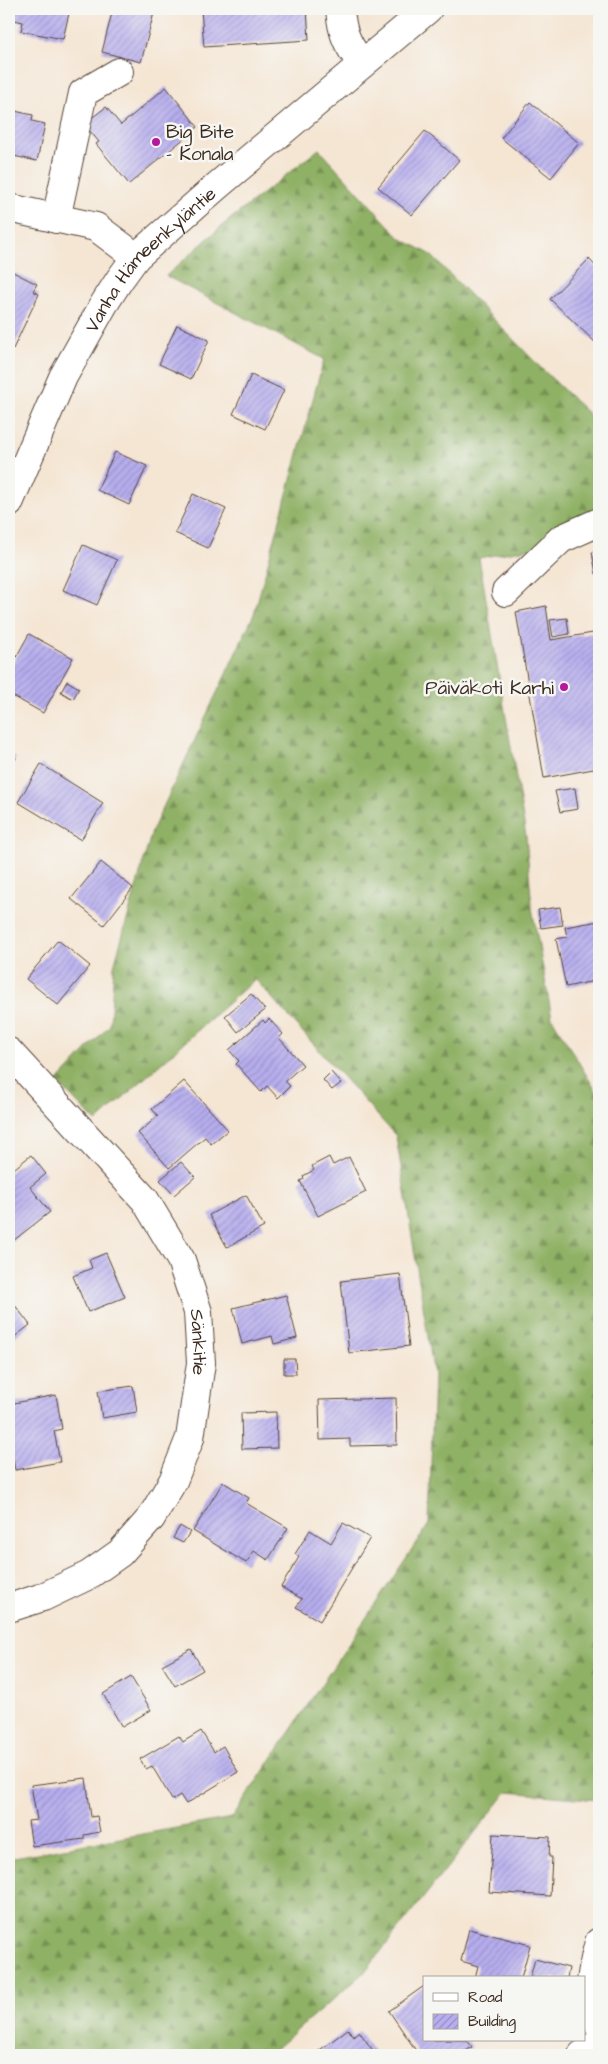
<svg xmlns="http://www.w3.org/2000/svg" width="608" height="2064" viewBox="0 0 608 2064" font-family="'Architects Daughter',sans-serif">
  <defs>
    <pattern id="forest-firs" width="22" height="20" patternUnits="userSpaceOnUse" patternTransform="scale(1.25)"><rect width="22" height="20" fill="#8fb165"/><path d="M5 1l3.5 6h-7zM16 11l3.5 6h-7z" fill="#769053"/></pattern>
    <pattern id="building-hatch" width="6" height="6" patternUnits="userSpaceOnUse" patternTransform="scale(1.25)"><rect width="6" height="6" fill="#b7aeef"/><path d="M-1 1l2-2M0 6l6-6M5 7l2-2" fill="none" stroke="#968ec1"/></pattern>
  </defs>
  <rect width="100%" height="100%" fill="#f6f6f2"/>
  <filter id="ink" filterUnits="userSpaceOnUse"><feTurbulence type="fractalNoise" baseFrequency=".02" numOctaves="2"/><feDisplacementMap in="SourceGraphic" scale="10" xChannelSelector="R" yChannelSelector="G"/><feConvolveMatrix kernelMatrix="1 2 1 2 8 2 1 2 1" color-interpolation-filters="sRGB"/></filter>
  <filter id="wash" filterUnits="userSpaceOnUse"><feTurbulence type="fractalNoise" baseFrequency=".0096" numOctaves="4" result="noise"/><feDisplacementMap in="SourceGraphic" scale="20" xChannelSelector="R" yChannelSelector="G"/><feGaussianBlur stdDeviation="1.12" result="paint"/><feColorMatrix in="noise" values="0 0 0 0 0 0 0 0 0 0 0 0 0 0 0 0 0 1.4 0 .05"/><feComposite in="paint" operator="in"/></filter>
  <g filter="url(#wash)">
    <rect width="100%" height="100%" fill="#f5e6d4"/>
    <!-- forest -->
    <path fill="url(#forest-firs)" stroke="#656e42" d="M319,149L400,238L430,254L538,365L599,424V535L479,558L526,836L532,908L552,1018L599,1096V1800L507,1792L363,1974L268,2055H9V1858L232,1818L429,1524L434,1375L396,1136L255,979L96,1122L57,1082L110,1025L114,966L152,831L254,614L324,359L166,276L223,225Z"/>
    <g id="blocks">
      <!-- building -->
      <path fill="url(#building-hatch)" d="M9,9H70L63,39L21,31L23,22L9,19Z
        M113,9H155L141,62L102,52Z
        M201,9H307L309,40L204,47Z
        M166,87L198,127L129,184L96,144L99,142L84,124L106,107L121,125Z
        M530,102L579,143L551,178L501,138Z
        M10,110L33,115L32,121L45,124L37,161L9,155Z
        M425,131L459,160L412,215L378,187Z
        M589,259L599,270V346L550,299Z
        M9,270L37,284L33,291L39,294L13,349L9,346Z
        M177,325L209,340L191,379L159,364Z
        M251,375L284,390L265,429L233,414Z
        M115,452L147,466L129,505L97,490Z
        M193,494L226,509L208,548L175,533Z
        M83,545L117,560L97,605L63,590Z
        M599,551V574H596L592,552Z
        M546,606L551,640L599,632V733L596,734L599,751V768L544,778L516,612Z
        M567,618L569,634L553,637L550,620Z
        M29,634L73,658L43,713L9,694V670Z
        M67,681L79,688L73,699L61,692Z
        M9,753L16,758L9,769Z
        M41,764L103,803L81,840L18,802Z
        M575,788L578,809L560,812L555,791Z
        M101,862L133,888L104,925L71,899Z
        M560,907L563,925L541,928L538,910Z
        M599,921V980L566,987L556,939L567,937L565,927Z
        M58,940L90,966L58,1005L26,979Z
        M251,994L265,1010L238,1032L225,1016Z
        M269,1019L283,1034L279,1038L303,1065L285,1081L290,1086L278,1098L267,1086L261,1092L236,1064L239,1061L229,1050L263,1020L265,1023Z
        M331,1072L341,1083L332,1090L323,1080Z
        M184,1081L228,1130L211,1144L205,1137L169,1168L138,1133L158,1116L152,1109Z
        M31,1155L46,1174L30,1187L50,1212L9,1244V1173Z
        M329,1157L333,1165L349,1157L366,1192L318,1216L300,1181L304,1179L303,1176L314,1170L312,1166Z
        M181,1162L195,1177L174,1195L160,1180Z
        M246,1195L264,1227L227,1247L209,1215Z
        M106,1253L125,1297L88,1312L73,1276L92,1268L89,1260Z
        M400,1274L409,1346L349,1353L341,1281Z
        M286,1295L297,1338L274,1344L272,1336L242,1344L233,1308Z
        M14,1304L30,1325L9,1341V1308Z
        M284,1359H295L296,1374H284Z
        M133,1386L137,1412L102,1418L98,1391Z
        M56,1395L62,1429L54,1431L60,1462L15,1470L9,1434V1404Z
        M396,1398L397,1445L350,1446V1439L320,1440L319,1400Z
        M276,1412L277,1448L242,1449L241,1413Z
        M223,1482L249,1498L246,1503L288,1528L268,1560L254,1551L246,1563L193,1531Z
        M343,1523L370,1538L320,1621L296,1607L302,1599L281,1587L299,1557L295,1554L310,1530L331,1543Z
        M180,1526L190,1532L183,1543L173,1538Z
        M191,1649L203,1670L175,1686L162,1665Z
        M131,1677L151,1710L122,1727L103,1694Z
        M201,1731L214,1752L223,1746L238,1772L186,1804L180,1795L172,1800L152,1766L146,1769L140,1759L179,1736L183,1742Z
        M86,1778L91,1817L97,1816L100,1832L84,1835V1839L32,1846L28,1821L37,1820L31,1785Z
        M493,1834L550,1837L549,1857H552L550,1896L489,1892Z
        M469,1929L530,1945L521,1978H475L478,1966L461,1961Z
        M535,1959L569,1968L567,1978H530Z
        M424,1986V2040H467L472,2047L460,2055H419L389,2011Z
        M348,2029L353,2036L359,2031L376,2055H319L317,2052Z"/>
    </g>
  </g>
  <g filter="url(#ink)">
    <use href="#blocks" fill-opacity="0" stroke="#574639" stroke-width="1"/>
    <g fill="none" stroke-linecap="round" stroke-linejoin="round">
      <defs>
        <g id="minor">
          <path d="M340,9C342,34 347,44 362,64"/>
          <path d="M9,208L96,227L136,257"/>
          <path d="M56,219L83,93L119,72"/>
          <path id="s1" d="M9,503L63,377L104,304L120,279L136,257L217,186L428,9"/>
          <path d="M506,592L561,539L599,522"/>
          <path id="s2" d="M9,1052L145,1200L181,1260L198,1312L201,1363L190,1438L173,1481L151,1518L120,1553L89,1575L43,1597L9,1608"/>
          <path d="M599,1942C591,1973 586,1994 599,2025"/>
          <path d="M582,2055L599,2043"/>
        </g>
      </defs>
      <!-- minor casing -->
      <use href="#minor" stroke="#574639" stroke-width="30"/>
      <!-- minor -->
      <use href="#minor" stroke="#fff" stroke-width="28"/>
    </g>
  </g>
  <!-- markers -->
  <g fill="#b5179e" stroke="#f6f6f2" stroke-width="2">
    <circle cx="156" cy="142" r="5"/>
    <circle cx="564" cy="687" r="5"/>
  </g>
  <g text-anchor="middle" stroke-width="5" stroke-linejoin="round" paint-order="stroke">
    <!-- poi labels -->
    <g font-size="19" fill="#3b2a1e" stroke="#f6f6f2" text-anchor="start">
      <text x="166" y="138">Big Bite<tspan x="166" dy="22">- Konala</tspan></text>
      <text x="554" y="694" text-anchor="end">Päiväkoti Karhi</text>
    </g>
    <!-- street labels -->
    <g font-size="19" fill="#3b2a1e" stroke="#f6f6f2">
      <text dy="7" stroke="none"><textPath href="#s1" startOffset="285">Vanha Hämeenkyläntie</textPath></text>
      <text dy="7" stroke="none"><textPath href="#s2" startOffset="356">Sänkitie</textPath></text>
    </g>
  </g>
  <!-- margin -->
  <rect width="608" height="2064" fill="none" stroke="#f6f6f2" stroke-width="30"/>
  <!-- legend -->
  <rect x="423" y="1976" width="162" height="65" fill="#f6f6f2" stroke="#aba49d"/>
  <rect x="433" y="1993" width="25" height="8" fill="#ffffff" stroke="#aba49d"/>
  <text x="468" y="2002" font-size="15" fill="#3b2a1e">Road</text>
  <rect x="433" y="2014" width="25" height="15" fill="url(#building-hatch)" stroke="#aba49d"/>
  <text x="468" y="2026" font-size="15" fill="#3b2a1e">Building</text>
</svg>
